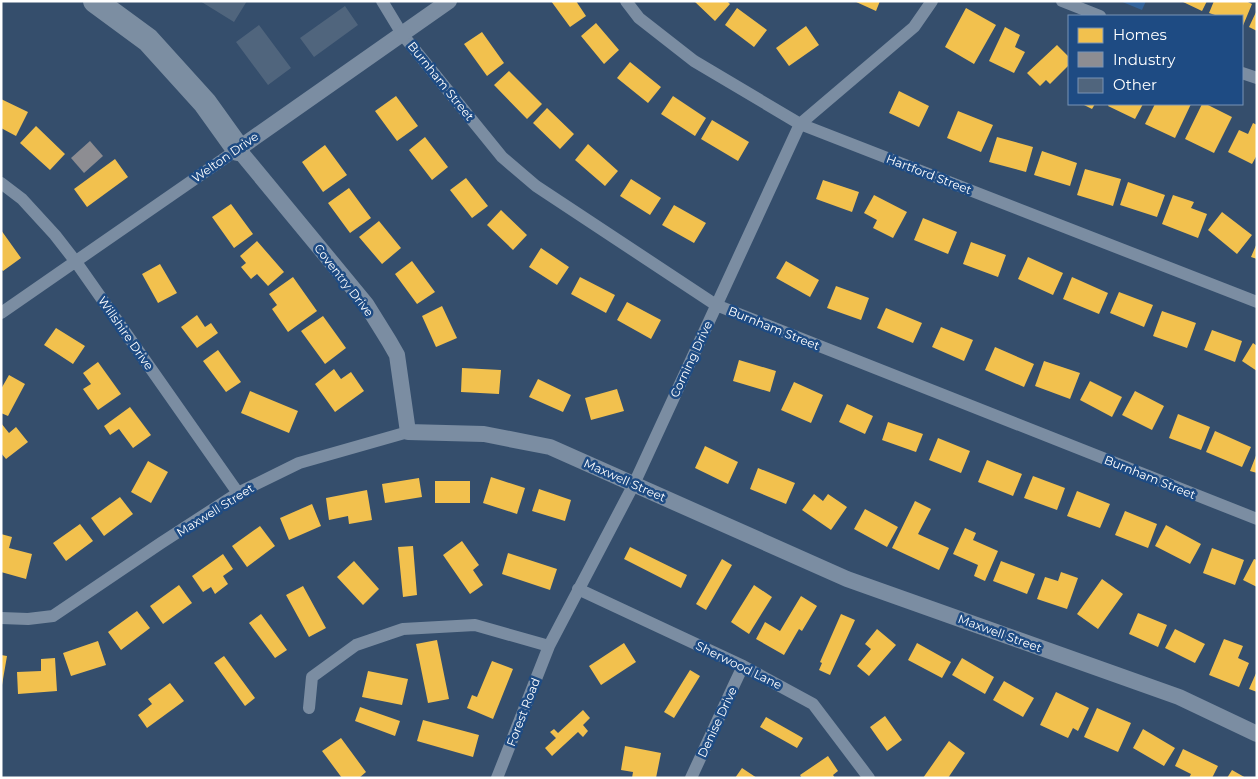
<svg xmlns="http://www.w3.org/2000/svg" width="1258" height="779" font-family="Montserrat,sans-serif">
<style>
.green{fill:#32629a}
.homes{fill:#f2c14e}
.industry{fill:#8d8d92}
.building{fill:#50657d}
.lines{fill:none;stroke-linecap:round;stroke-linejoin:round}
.minor{stroke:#7b8da2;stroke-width:12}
.tertiary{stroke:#7b8da2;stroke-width:16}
.motorway{stroke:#7c8ea2;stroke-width:24}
.labels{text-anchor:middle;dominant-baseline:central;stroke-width:5;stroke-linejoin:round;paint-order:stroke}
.street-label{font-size:12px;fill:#fff;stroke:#1e4b83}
</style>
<rect width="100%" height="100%" fill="#354e6c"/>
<path class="green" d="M 1120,1 L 1146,1 L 1142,10 Z"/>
<path class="homes" d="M 551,1 L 576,1 L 586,16 L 570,27 Z
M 694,1 L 727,1 L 730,4 L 715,21 Z
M 854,1 L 880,1 L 876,11 Z
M 1181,1 L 1207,1 L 1202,11 Z
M 1214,1 L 1246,1 L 1252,4 L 1242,28 L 1242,16 L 1218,16 L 1209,13 Z
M 737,8 L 767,30 L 754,47 L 725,25 Z
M 966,8 L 996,25 L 974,64 L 945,47 Z
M 1257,10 L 1257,31 L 1249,27 Z
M 596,23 L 619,50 L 604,64 L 581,36 Z
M 806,26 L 819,45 L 789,66 L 776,48 Z
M 1005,27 L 1020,35 L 1015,47 L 1025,52 L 1014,73 L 989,61 Z
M 482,32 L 504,63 L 487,76 L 464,44 Z
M 1057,45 L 1069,57 L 1069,65 L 1050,84 L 1046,80 L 1040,86 L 1027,73 Z
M 630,62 L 661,87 L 648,103 L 617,78 Z
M 509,71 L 542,104 L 527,119 L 494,85 Z
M 899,91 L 929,106 L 919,127 L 889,113 Z
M 396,96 L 418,126 L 397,141 L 375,111 Z
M 673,96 L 706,118 L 695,136 L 661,114 Z
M 1,99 L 28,112 L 16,136 L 1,128 Z
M 1082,104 L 1095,104 L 1092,109 Z
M 1109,104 L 1143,104 L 1135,119 L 1108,106 Z
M 1155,104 L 1191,104 L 1175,138 L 1145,124 Z
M 1202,104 L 1206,104 L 1232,117 L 1214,153 L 1185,139 Z
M 547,108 L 574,134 L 560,149 L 533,123 Z
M 958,111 L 993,125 L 981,152 L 947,138 Z
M 712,120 L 749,142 L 738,161 L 701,139 Z
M 1253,123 L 1257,125 L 1257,155 L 1252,164 L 1228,152 L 1239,130 L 1248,134 Z
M 36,126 L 65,154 L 50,170 L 20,143 Z
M 425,137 L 448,167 L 432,180 L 409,150 Z
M 997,137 L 1033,147 L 1026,172 L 989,162 Z
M 588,144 L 618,171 L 605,186 L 575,160 Z
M 325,145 L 347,175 L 323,192 L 302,162 Z
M 1042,151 L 1077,163 L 1070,186 L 1034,175 Z
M 115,159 L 128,177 L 87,207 L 74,189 Z
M 1085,169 L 1121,179 L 1113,206 L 1077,195 Z
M 466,178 L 488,206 L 472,218 L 450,190 Z
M 631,179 L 661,198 L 650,215 L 620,196 Z
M 823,180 L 859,192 L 852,212 L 816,199 Z
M 1128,182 L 1165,195 L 1157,217 L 1120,205 Z
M 349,188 L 371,218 L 350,233 L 328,203 Z
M 874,195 L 907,212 L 893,238 L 873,228 L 877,220 L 864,213 Z
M 1173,195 L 1194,202 L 1191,208 L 1207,214 L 1198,238 L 1162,224 Z
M 231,204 L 253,234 L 234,248 L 212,217 Z
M 674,205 L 706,223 L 694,243 L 662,225 Z
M 501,210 L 527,235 L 513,250 L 487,225 Z
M 1222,212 L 1252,235 L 1237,254 L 1208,230 Z
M 923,218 L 957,232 L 948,254 L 914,240 Z
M 379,221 L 401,248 L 382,264 L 359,237 Z
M 1,230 L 21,258 L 3,271 L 1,269 Z
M 257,241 L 284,272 L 268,286 L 257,274 L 251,279 L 241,267 L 246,263 L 240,256 Z
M 971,242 L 1006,255 L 998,277 L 963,264 Z
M 1257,243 L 1257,259 L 1251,257 Z
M 541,248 L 569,267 L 557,285 L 529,267 Z
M 1028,257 L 1063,273 L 1053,295 L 1018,279 Z
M 412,261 L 435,292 L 417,304 L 395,274 Z
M 786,261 L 819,280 L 810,297 L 776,278 Z
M 160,264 L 177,293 L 158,303 L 142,274 Z
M 293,277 L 317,311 L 288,332 L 272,309 L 277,305 L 269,294 Z
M 580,277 L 615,295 L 606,313 L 571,294 Z
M 1072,277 L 1108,293 L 1099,314 L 1063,299 Z
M 836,286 L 869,298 L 861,320 L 827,308 Z
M 1119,292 L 1153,305 L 1144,327 L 1110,313 Z
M 627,302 L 661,320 L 651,339 L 617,320 Z
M 442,306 L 457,338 L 436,347 L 422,316 Z
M 886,308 L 922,323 L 913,343 L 877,328 Z
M 1162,311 L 1196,323 L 1187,348 L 1153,336 Z
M 197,315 L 205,327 L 211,323 L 218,333 L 197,348 L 181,327 Z
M 323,316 L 346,348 L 325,364 L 301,331 Z
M 941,327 L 973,340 L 964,361 L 932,347 Z
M 56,328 L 85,346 L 73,364 L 44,345 Z
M 1212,330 L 1242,341 L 1235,362 L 1204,350 Z
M 1253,343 L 1257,346 L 1257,371 L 1242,361 Z
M 995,347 L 1034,364 L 1024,387 L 985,370 Z
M 218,350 L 241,382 L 226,392 L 203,361 Z
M 739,360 L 776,371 L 770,392 L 733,381 Z
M 1044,361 L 1080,373 L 1070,399 L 1035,386 Z
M 98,362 L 121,394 L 98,410 L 83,389 L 91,384 L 83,373 Z
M 462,368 L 501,370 L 499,394 L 461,392 Z
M 334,369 L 341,379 L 351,372 L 364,391 L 335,412 L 315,384 Z
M 9,375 L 25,384 L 8,416 L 1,413 L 1,389 Z
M 538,379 L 571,395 L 563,412 L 529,397 Z
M 1090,381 L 1122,397 L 1112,417 L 1080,400 Z
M 794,382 L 823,395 L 811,423 L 781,410 Z
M 617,389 L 624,411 L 591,420 L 585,398 Z
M 250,391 L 298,411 L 289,433 L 241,413 Z
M 1135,391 L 1164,406 L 1152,430 L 1122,415 Z
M 847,404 L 873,416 L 865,434 L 839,422 Z
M 130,407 L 151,435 L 133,448 L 119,429 L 110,435 L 104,426 Z
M 1178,414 L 1210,427 L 1201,450 L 1169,438 Z
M 888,422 L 923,434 L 916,452 L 882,440 Z
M 1,423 L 9,433 L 16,427 L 28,442 L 6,459 L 1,453 Z
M 1215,431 L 1251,447 L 1242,467 L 1206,452 Z
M 938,438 L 970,451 L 961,473 L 929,460 Z
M 705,446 L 738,462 L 728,484 L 695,468 Z
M 1257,453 L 1257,473 L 1250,471 Z
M 987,460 L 1022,474 L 1013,496 L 978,482 Z
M 148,461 L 168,472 L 151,503 L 131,492 Z
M 758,468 L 795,483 L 786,504 L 750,489 Z
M 1033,476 L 1065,488 L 1057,510 L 1024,498 Z
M 491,477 L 525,488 L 517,514 L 483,503 Z
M 419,478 L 422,497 L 385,503 L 382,484 Z
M 435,481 L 470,481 L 470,503 L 435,503 Z
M 539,489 L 571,500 L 565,521 L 532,511 Z
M 367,490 L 372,520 L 349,524 L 348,516 L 329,520 L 326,498 Z
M 1077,491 L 1110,504 L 1100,528 L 1067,516 Z
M 814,494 L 823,501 L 828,494 L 847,507 L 831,530 L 802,510 Z
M 120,497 L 133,514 L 104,536 L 91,518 Z
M 915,501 L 931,509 L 918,534 L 949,548 L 939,570 L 892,548 Z
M 312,504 L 321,526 L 289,540 L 280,518 Z
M 865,509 L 898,527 L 887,547 L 854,529 Z
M 1125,511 L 1157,524 L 1148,548 L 1115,535 Z
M 80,524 L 93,541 L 66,561 L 53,543 Z
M 1166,525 L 1201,544 L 1190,564 L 1155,546 Z
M 260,526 L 275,546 L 247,567 L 232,546 Z
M 965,528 L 976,533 L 973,540 L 998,551 L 985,581 L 974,576 L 978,565 L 953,554 Z
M 1,534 L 12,537 L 9,548 L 32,554 L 26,579 L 1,572 Z
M 462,541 L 479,565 L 473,570 L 483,585 L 470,594 L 443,555 Z
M 413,546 L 417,595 L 403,597 L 398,547 Z
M 630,547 L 687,575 L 681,588 L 624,559 Z
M 1212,548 L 1244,560 L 1235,585 L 1203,573 Z
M 508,553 L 557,569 L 550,590 L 502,574 Z
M 223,554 L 233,569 L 223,576 L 228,584 L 215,594 L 211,587 L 203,592 L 192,576 Z
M 722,559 L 732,565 L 706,610 L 696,604 Z
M 1254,559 L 1257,560 L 1257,587 L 1243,580 Z
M 354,561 L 379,589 L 363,605 L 337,577 Z
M 1001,561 L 1035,574 L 1027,594 L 993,581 Z
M 1061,572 L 1078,578 L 1067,609 L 1037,599 L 1045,577 L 1058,581 Z
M 1102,579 L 1123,594 L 1098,629 L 1077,614 Z
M 179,585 L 192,603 L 163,624 L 150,606 Z
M 754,585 L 772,597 L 749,634 L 731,622 Z
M 303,586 L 326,628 L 309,637 L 286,595 Z
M 801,596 L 817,606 L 802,631 L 799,629 L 784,655 L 756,639 L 765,622 L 780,631 Z
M 137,611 L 150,628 L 121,650 L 108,632 Z
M 1138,613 L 1167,625 L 1158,647 L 1129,634 Z
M 261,614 L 287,650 L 275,658 L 249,623 Z
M 841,614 L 855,620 L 830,675 L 819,670 L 822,663 L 820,662 Z
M 877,629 L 896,645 L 869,676 L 857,666 L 871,649 L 865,644 Z
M 1175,629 L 1205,644 L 1195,663 L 1165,648 Z
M 1224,639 L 1243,646 L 1238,658 L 1249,663 L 1239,687 L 1209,675 Z
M 437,640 L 449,699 L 428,703 L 416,644 Z
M 98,641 L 106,665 L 71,676 L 63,653 Z
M 624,643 L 636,662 L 601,685 L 589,666 Z
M 917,643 L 951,662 L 942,678 L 908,660 Z
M 1,655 L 7,656 L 2,685 L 1,685 Z
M 224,656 L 255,698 L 245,706 L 214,663 Z
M 55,658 L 57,691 L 18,694 L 17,672 L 41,671 L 41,659 Z
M 962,658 L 994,677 L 985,694 L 952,675 Z
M 492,661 L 513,669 L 493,719 L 467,708 L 472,695 L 477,697 Z
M 690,670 L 700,676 L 674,718 L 664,712 Z
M 368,671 L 408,679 L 402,705 L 362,697 Z
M 1257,671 L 1257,692 L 1249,689 Z
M 1004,681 L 1034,698 L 1023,717 L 993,700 Z
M 170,683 L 184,701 L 147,728 L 138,715 L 152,704 L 148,699 Z
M 1056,692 L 1089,708 L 1078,731 L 1073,728 L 1068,738 L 1040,725 Z
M 360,707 L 400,721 L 395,736 L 355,721 Z
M 1097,708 L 1131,723 L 1118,752 L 1084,737 Z
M 583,710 L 590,718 L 583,725 L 588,731 L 583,737 L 578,732 L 552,756 L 545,748 L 556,738 L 550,732 L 554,729 L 558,733 Z
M 885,716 L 902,740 L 887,751 L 870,727 Z
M 766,717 L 803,738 L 797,748 L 760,727 Z
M 423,720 L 479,735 L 473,757 L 417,741 Z
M 1143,729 L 1175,748 L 1164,766 L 1133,748 Z
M 341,738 L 366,772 L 359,778 L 342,778 L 322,751 Z
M 949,741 L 965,753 L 948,778 L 923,778 Z
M 625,746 L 661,753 L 656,778 L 632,778 L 633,772 L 621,770 Z
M 1183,749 L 1218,766 L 1212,778 L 1189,778 L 1191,774 L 1175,766 Z
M 828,756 L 838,771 L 833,775 L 835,778 L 802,778 L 800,775 Z
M 742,768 L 757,778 L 735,778 Z
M 1232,770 L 1246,778 L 1227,778 Z"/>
<path class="industry" d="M 90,141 L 103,156 L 84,173 L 71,158 Z"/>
<path class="building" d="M 200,1 L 247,1 L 234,22 Z
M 345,6 L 358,25 L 314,57 L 300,38 Z
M 259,25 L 291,68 L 268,85 L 236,42 Z"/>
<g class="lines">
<path class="minor" d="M 382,1 L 402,34 L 502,157 L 536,186 L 716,305 L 1257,519
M 626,1 L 639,18 L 694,61 L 800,124 L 1257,302
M 1062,1 L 1100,16
M 1242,73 L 1257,78
M 1,183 L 22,199 L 55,235 L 76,262 L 238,493
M 1,313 L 238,149
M 578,589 L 743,666 L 813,704 L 869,778
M 1,618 L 28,619 L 53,616 L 161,543 L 238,493 L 299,463 L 408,432
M 309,708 L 312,677 L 356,645 L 403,629 L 475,625 L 549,646
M 497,778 L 549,646 L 634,484 L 800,124 L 914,27 L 932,1
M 691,778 L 734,685 L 743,666"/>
<path class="tertiary" d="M 449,1 L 238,149 L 366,304 L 389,341 L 397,355 L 408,432 L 484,434 L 550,447 L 847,579 L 1179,697 L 1257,734"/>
<path class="motorway" d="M 95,1 L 148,40 L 205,103 L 238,149"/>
</g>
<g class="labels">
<g class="street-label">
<text transform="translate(441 81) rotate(51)">Burnham Street</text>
<text transform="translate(225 157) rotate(-35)">Welton Drive</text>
<text transform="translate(929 174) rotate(21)">Hartford Street</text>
<text transform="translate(344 280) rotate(52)">Coventry Drive</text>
<text transform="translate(774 328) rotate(22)">Burnham Street</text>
<text transform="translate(126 333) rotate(55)">Willshire Drive</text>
<text transform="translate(691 359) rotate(-65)">Corning Drive</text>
<text transform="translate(1150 477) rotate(22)">Burnham Street</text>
<text transform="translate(625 480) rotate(24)">Maxwell Street</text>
<text transform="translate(215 510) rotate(-32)">Maxwell Street</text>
<text transform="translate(1000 633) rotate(20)">Maxwell Street</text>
<text transform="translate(739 665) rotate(26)">Sherwood Lane</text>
<text transform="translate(523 712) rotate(-69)">Forest Road</text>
<text transform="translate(717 722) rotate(-65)">Denise Drive</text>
</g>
</g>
<rect width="1258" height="779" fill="none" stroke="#ffffff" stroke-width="5"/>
<rect x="1068" y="15" width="175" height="90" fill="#1e4b83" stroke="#7893b5"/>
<rect x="1078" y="28" width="25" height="15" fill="#f2c14e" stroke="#7893b5"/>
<text x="1113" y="40" font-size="15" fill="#ffffff">Homes</text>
<rect x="1078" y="52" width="25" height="15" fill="#8d8d92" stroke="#7893b5"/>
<text x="1113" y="65" font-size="15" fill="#ffffff">Industry</text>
<rect x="1078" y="78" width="25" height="15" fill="#50657d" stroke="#7893b5"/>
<text x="1113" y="90" font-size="15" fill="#ffffff">Other</text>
</svg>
